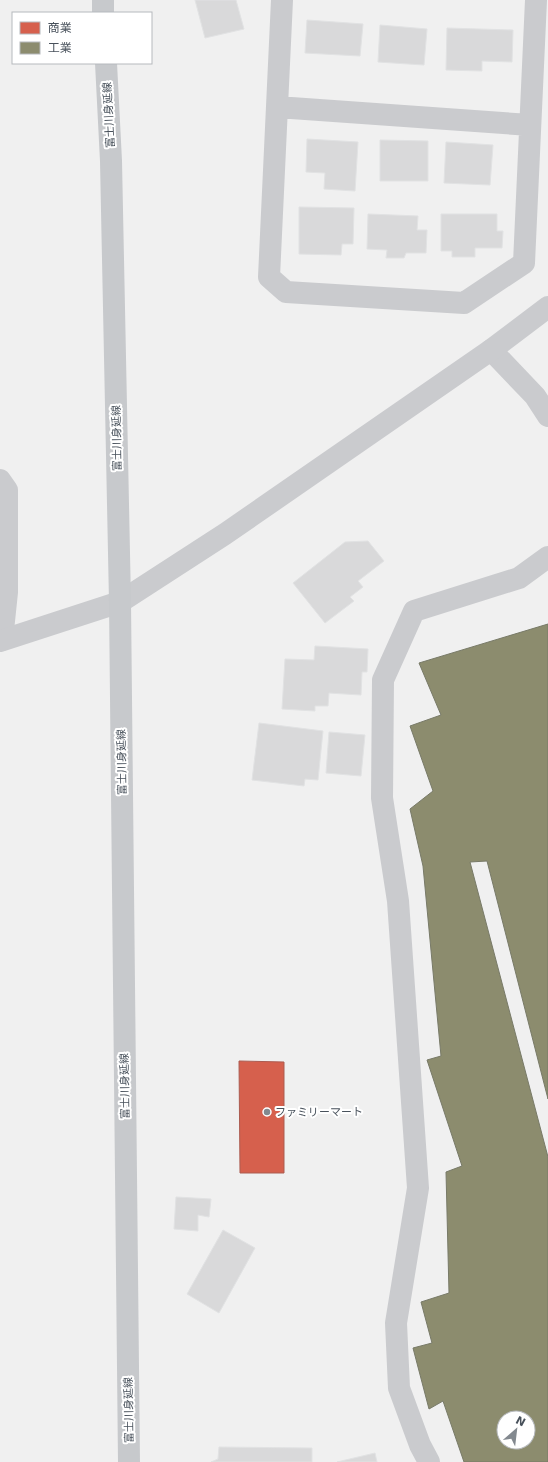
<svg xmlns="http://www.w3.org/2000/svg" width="548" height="1462" font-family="'DejaVu Sans','Noto Sans JP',sans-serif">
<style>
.shops{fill:#d6604d;stroke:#ab5c51}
.industry{fill:#8c8c6e;stroke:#787a68;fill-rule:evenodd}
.building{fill:#d9d9da;stroke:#e1e2e3}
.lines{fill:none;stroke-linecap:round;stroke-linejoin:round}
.minor{stroke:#cacbce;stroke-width:22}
.tertiary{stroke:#cacbce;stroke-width:22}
.primary{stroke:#c7c9cc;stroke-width:22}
.poi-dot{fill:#83898f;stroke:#fff;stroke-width:1.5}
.labels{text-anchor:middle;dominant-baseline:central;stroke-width:4;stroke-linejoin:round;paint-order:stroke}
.street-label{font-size:11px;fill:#48515b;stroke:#fff}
.poi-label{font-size:11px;fill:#48515b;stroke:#fff;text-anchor:start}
</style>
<rect width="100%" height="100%" fill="#f0f0f0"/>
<path class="shops" d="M 239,1061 L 284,1062 L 284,1173 L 240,1173 Z"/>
<path class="industry" d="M 548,624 L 548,1099 L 487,861 L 470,862 L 548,1157 L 548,1462 L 464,1462 L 443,1401 L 429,1409 L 413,1348 L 432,1343 L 421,1302 L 449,1293 L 446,1172 L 462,1166 L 427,1060 L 441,1056 L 423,866 L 410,809 L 433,791 L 410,726 L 441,715 L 419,663 ZM 504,1418 L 528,1418 L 528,1442 L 504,1442 Z"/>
<path class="building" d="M 195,0 L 236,0 L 244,29 L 205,38 Z
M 307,20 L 363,24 L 360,56 L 305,53 Z
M 380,25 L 427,29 L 424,65 L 378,62 Z
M 447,28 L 513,30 L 512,62 L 482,61 L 482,71 L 446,70 Z
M 307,139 L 358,142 L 355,191 L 324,189 L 325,173 L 306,172 Z
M 380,140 L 428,141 L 428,181 L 380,181 Z
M 446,142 L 493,145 L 490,185 L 444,183 Z
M 299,207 L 354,208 L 353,244 L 342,244 L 341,255 L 299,254 Z
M 368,214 L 418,216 L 417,230 L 427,230 L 426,253 L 406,253 L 404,258 L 386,258 L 387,250 L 367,249 Z
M 441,214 L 497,214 L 497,231 L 503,231 L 502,248 L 475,248 L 475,257 L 452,257 L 452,251 L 441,251 Z
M 368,541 L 384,561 L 358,581 L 363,587 L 350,597 L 354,601 L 325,623 L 293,583 L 345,542 Z
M 315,646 L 368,649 L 367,672 L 362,672 L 361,695 L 329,693 L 328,706 L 315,706 L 315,711 L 282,709 L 285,659 L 314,660 Z
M 259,723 L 323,731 L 318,780 L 305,779 L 304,786 L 252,780 Z
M 329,732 L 365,735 L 361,776 L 326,773 Z
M 176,1197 L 211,1199 L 209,1217 L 198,1215 L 198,1231 L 174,1229 Z
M 223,1230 L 255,1248 L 219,1313 L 187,1294 Z
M 219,1447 L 312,1448 L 312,1462 L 211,1462 L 218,1459 Z
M 375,1453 L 377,1462 L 337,1462 Z"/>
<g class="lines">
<path class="minor" d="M 282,0 L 269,277 L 286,292 L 464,303 L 524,263 L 536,0
M 277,107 L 530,125
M 491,350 L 535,396 L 548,416
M 0,480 L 7,490 L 7,592 L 2,640
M 429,1462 L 420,1445 L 399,1388 L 396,1323 L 418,1188 L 398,901 L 382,798 L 383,680 L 414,611 L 519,578 L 548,557"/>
<path class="tertiary" d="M 0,641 L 120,602 L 225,534 L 491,350 L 548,307"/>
<path class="primary" d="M 103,0 L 103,13
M 106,63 L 111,161 L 120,602 L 129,1462"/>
</g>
<circle class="poi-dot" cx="267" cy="1112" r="4"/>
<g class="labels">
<g class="street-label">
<text transform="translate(109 115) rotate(-93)">富士川身延線</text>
<text transform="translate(117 438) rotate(-91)">富士川身延線</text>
<text transform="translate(122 762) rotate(-91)">富士川身延線</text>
<text transform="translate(125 1086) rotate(-91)">富士川身延線</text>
<text transform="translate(129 1410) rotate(-91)">富士川身延線</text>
</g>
<g class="poi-label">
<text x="275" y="1112">ファミリーマート</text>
</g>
</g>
<rect x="12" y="12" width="140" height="52" fill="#ffffff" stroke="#b6b9bd"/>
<rect x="20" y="22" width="20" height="12" fill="#d6604d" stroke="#b6b9bd"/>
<text x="48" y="32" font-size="12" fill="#48515b">商業</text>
<rect x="20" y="42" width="20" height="12" fill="#8c8c6e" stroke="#b6b9bd"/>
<text x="48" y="52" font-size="12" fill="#48515b">工業</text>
<g transform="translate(516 1430) rotate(28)"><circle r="19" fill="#ffffff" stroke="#b6b9bd"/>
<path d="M0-3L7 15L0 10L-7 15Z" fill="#83898f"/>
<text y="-6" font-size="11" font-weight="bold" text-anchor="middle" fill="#48515b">N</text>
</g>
</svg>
